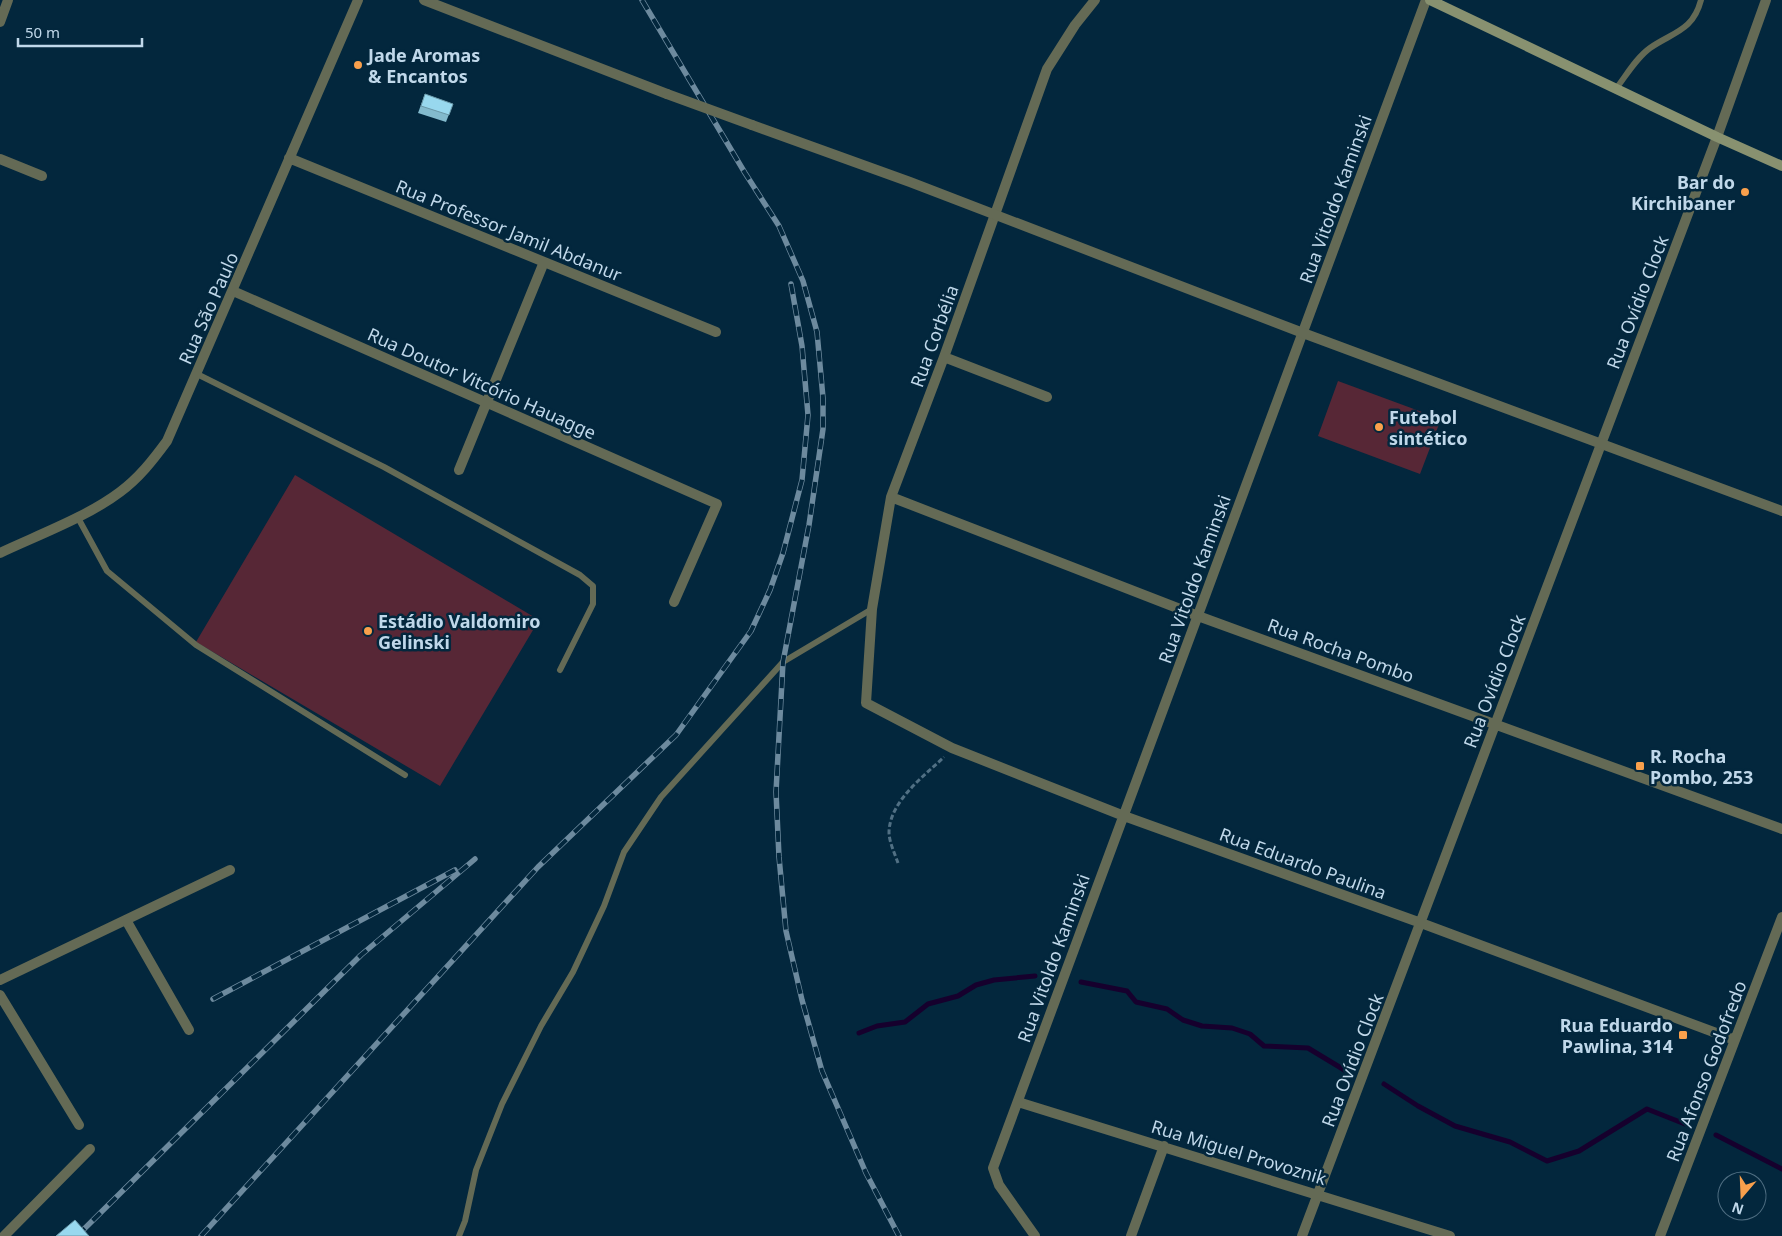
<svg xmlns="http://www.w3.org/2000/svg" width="1782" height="1236" font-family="'Noto Sans',sans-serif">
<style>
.grass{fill:#572736}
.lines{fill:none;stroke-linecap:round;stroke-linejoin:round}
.stream{stroke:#16002d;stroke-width:5}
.path{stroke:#517084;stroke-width:3;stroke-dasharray:5 2.5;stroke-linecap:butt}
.service{stroke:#646a55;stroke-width:6}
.minor{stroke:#646a55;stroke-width:10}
.tertiary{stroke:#646a55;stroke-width:10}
.secondary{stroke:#889170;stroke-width:10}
.rail-casing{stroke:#6d8a9e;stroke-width:5.5}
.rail{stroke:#03273d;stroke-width:4;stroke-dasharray:11;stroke-linecap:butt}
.tertiary-bridge{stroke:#646a55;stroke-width:10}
.wall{fill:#83bacd}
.building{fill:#98d8ee;stroke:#6a97a7}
.poi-dot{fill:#f9a04c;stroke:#03273d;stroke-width:2}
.labels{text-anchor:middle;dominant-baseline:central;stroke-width:5;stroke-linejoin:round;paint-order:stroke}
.poi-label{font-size:18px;font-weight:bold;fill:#c0d8ea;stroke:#03273d;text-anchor:start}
.street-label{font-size:18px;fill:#c0d8ea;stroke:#03273d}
</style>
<rect width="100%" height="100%" fill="#03273d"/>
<path class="grass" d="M 1338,381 L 1441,419 L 1420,474 L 1318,436 Z
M 295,475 L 539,620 L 440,786 L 196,642 Z"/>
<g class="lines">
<path class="stream" d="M 1081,982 L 1127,991 L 1136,1002 L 1167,1009 L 1183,1020 L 1202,1026 L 1232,1028 L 1250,1034 L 1264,1046 L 1308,1048 L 1346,1071
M 859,1033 L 877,1026 L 905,1022 L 928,1004 L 958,996 L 976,985 L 994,980 L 1035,976
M 1384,1084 L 1418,1106 L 1455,1126 L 1510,1142 L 1547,1161 L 1579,1151 L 1647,1109 L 1685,1124
M 1716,1135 L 1782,1169"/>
<path class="path" d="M 898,863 C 895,854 889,842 889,832 C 890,801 923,777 944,757"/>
<path class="service" d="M 1615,90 C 1626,76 1636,58 1650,48 C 1673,32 1693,31 1701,0
M 197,374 L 384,467 L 580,575 L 593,586 L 593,604 L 560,670
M 77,516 L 107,571 L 196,645 L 405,775
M 459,1236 L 465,1221 L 476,1170 L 502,1104 L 541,1026 L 573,972 L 604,906 L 624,852 L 661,797 L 783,662 L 872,609"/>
<path class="minor" d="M 1095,0 L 1075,25 L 1047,69 L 944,357 L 891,497 L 872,609 L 866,703 L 952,748 L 1124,816 L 1421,923 L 1735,1040
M 0,22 L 8,0
M 289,158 L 716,332
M 0,159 L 42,176
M 233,291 L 717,504 L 674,602
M 944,357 L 1047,397
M 459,470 L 544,262
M 891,497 L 1198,616 L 1782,829
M 0,553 C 38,535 87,517 120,492 C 139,478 153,460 167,441 L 358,0
M 126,920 L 189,1030
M 0,980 L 230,870
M 0,995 L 79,1125
M 1018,1102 L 1450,1236
M 4,1236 L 90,1149
M 1035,1236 L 999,1185 L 993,1168 L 1426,0
M 1131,1236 L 1164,1146
M 1302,1236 L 1717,137 L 1766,0
M 1660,1236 L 1782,917"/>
<path class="tertiary" d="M 424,0 L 667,94
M 752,125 L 910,182 L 1303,333 L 1782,511"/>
<path class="secondary" d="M 1430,0 L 1717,137 L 1782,166"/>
<g class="rail-casing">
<path id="rail" d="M 642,0 L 745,173 L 779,226 L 803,281 L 817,332 L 823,398 L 823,429 L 809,525 L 783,662 L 776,792 L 779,857 L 786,931 L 802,1000 L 822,1071 L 866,1173 L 899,1236
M 213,999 L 455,870
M 77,1236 L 361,955 L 475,859
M 201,1236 L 538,867 L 676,735 L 751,631 L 770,590 L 783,553 L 802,480 L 808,415 L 802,346 L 791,284"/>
</g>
<use href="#rail" class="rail"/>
<path class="tertiary-bridge" d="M 667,94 L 752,125"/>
</g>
<path class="wall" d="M 425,94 L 453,104 L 446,122 L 418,113 Z"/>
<path class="building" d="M 425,94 L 453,104 L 449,115 L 421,106 Z
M 75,1220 L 89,1236 L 56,1236 Z"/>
<g class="poi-dot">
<circle cx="358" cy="65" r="5"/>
<circle cx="1745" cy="192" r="5"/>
<circle cx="1379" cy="427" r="5"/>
<circle cx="368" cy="631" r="5"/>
<rect x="1635" y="761" width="10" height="10" rx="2.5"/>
<rect x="1678" y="1030" width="10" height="10" rx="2.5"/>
</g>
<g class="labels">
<g class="poi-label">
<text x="368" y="55">Jade Aromas<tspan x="368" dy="21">&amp; Encantos</tspan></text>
<text x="1735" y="182" text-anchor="end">Bar do<tspan x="1735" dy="21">Kirchibaner</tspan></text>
<text x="1389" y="417">Futebol<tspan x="1389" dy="21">sintético</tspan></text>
<text x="378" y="621">Estádio Valdomiro<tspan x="378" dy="21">Gelinski</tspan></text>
<text x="1650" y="756">R. Rocha<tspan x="1650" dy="21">Pombo, 253</tspan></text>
<text x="1673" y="1025" text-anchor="end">Rua Eduardo<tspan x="1673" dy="21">Pawlina, 314</tspan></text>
</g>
<g class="street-label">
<text transform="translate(1335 199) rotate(-70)">Rua Vitoldo Kaminski</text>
<text transform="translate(509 230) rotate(22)">Rua Professor Jamil Abdanur</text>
<text transform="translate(1637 302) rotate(-69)">Rua Ovídio Clock</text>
<text transform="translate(208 308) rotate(-66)">Rua São Paulo</text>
<text transform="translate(934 336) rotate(-70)">Rua Corbélia</text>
<text transform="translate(482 383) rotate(24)">Rua Doutor Vitcório Hauagge</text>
<text transform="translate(1194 579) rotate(-70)">Rua Vitoldo Kaminski</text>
<text transform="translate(1341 650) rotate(20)">Rua Rocha Pombo</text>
<text transform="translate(1494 681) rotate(-69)">Rua Ovídio Clock</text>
<text transform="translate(1303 863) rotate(20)">Rua Eduardo Paulina</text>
<text transform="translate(1053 958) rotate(-70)">Rua Vitoldo Kaminski</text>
<text transform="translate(1352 1060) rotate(-69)">Rua Ovídio Clock</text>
<text transform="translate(1706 1071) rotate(-69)">Rua Afonso Godofredo</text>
<text transform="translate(1239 1152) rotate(17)">Rua Miguel Provoznik</text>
</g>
</g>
<g transform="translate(1742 1196) rotate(199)"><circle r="24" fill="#03273d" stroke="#4f6e82"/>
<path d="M0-4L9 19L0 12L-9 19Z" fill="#f9a04c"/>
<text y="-8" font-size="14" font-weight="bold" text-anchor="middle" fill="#c0d8ea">N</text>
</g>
<path d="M18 38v8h124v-8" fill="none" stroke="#c0d8ea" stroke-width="2.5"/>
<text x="25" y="38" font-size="15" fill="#c0d8ea" stroke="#03273d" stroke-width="4" paint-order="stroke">50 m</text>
</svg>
